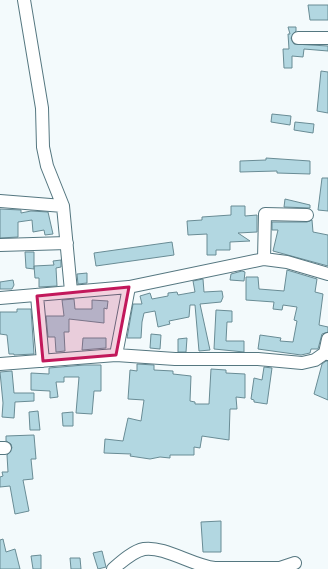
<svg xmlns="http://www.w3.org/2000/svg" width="328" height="569" font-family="'DM Sans',sans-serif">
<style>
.building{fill:#b2d7e1;stroke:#698c95}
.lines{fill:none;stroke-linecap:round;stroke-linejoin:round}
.minor-casing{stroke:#557780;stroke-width:14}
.minor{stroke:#fff;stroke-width:12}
.marked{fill:#c2185b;fill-opacity:0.2;stroke:#c2185b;stroke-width:3;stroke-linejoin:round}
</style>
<rect width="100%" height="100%" fill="#f3fafc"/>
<path class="building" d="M 308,5 L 328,5 L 328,20 L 310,20 Z
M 288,27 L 296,27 L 296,31 L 291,38 L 294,44 L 328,46 L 328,51 L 304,49 L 303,57 L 292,56 L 292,68 L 284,68 L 283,49 L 289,49 L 288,34 L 290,34 Z
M 321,71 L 328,72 L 328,113 L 317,111 Z
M 272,114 L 291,116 L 290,125 L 271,122 Z
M 295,122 L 314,124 L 313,133 L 294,130 Z
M 266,158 L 310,161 L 310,174 L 277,173 L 277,171 L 240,172 L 240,161 L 266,160 Z
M 322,178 L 328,178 L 328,211 L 318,210 Z
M 285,199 L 310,205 L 310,208 L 284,207 Z
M 231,206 L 245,206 L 245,216 L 257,215 L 257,232 L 238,233 L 250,241 L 230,242 L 230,250 L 216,250 L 216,255 L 207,255 L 207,234 L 188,235 L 187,221 L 202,220 L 202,217 L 231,215 Z
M 0,209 L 21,210 L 21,213 L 31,211 L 48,212 L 53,234 L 45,235 L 44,230 L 33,232 L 32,220 L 18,222 L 18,237 L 0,238 Z
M 312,220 L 313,232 L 328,235 L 328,266 L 273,251 L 278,230 L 272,230 L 272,222 L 307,222 Z
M 172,242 L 174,255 L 96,266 L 94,253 Z
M 25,252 L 34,252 L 34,269 L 26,268 Z
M 61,260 L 61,267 L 56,268 L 57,286 L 39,287 L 39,278 L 35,278 L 34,266 L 54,265 L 53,261 Z
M 287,270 L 317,279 L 315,292 L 323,294 L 319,325 L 328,327 L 328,332 L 322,334 L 318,349 L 311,349 L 310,353 L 301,355 L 258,349 L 260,335 L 281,338 L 280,341 L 293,342 L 297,321 L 294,320 L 297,307 L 283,305 L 282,310 L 273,309 L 274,302 L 246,300 L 246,277 L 258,277 L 259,289 L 284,291 Z
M 242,271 L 245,272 L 244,281 L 230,280 L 231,274 Z
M 87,273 L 87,283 L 78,284 L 77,274 Z
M 203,279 L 204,292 L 222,291 L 223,297 L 221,302 L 200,304 L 210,350 L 199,351 L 195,305 L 190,305 L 189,317 L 169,321 L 170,324 L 158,327 L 155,311 L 144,313 L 142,322 L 141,338 L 127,338 L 133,304 L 142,304 L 140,296 L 150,293 L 152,299 L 168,296 L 168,293 L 177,292 L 178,295 L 195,292 L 193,281 Z
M 13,280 L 14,285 L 12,289 L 0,289 L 0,282 Z
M 74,299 L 75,309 L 92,309 L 92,300 L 108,301 L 107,309 L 104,308 L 104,323 L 69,319 L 69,332 L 64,332 L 65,351 L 56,352 L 55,337 L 48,337 L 46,316 L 64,316 L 62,300 Z
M 17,309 L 31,309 L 34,354 L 14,355 L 14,354 L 9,354 L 7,335 L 0,334 L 0,312 L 17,312 Z
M 216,310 L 232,311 L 232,322 L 227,322 L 226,341 L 244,341 L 244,352 L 214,349 Z
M 151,334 L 161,335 L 160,349 L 150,348 Z
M 83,338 L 106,338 L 106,348 L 82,350 Z
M 187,338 L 186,352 L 178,352 L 178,339 Z
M 326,361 L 328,361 L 328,400 L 314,394 L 322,364 Z
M 137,364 L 154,365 L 154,370 L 173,371 L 173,374 L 191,376 L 190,401 L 195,402 L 195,404 L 209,404 L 211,369 L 226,370 L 226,373 L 245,374 L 245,398 L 236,397 L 237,409 L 230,409 L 229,440 L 202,436 L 200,448 L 194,447 L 194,455 L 170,455 L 170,458 L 160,457 L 150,459 L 130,456 L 131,454 L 104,453 L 105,439 L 123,441 L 128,418 L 141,421 L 144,400 L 128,399 L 130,370 L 137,371 Z
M 84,365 L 101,365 L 101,391 L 94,391 L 92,414 L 76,413 L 79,377 L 64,377 L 64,382 L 56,382 L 58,397 L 50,398 L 50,391 L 31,390 L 31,373 L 49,374 L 49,368 Z
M 264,367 L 272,368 L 267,404 L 254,402 L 254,400 L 251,399 L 254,378 L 262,380 Z
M 12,371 L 14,393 L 34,393 L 34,401 L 15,402 L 14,418 L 2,417 L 3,403 L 0,372 Z
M 38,411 L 40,430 L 30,430 L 29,412 Z
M 73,412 L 73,426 L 63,426 L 62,413 Z
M 34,435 L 36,459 L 31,459 L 33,479 L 23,480 L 29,511 L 15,514 L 10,486 L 0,487 L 0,477 L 3,476 L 2,472 L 8,472 L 7,455 L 12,448 L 11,444 L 6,441 L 6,436 Z
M 221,521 L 221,552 L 203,552 L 201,522 Z
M 3,539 L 6,552 L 15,549 L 20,569 L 0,569 L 0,540 Z
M 102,551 L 106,567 L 98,569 L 93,553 Z
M 41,555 L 41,569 L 33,569 L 31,556 Z
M 70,558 L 80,558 L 81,569 L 71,569 Z"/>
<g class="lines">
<g class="minor-casing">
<path id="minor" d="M 24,0 L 42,108 L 43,147 L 47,166 L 63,206 L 71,291
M 298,38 L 328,38
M 0,201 L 63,206
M 0,245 L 67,243
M 264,259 L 265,214 L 307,215
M 37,296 L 43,361
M 0,298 L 129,287 L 264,259 L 287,262 L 328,274
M 325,353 L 328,339
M 116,355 L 129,287
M 0,364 L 116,355 L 175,359 L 258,359 L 302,363 L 315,360 L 325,353 L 328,354
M 0,448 L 5,448
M 113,569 C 121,562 133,551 144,549 C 165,546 193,566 215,568 L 280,568 L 295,563"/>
</g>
<use href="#minor" class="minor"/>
</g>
<path class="marked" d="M 129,287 L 116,355 L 43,361 L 37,296 Z"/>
</svg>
